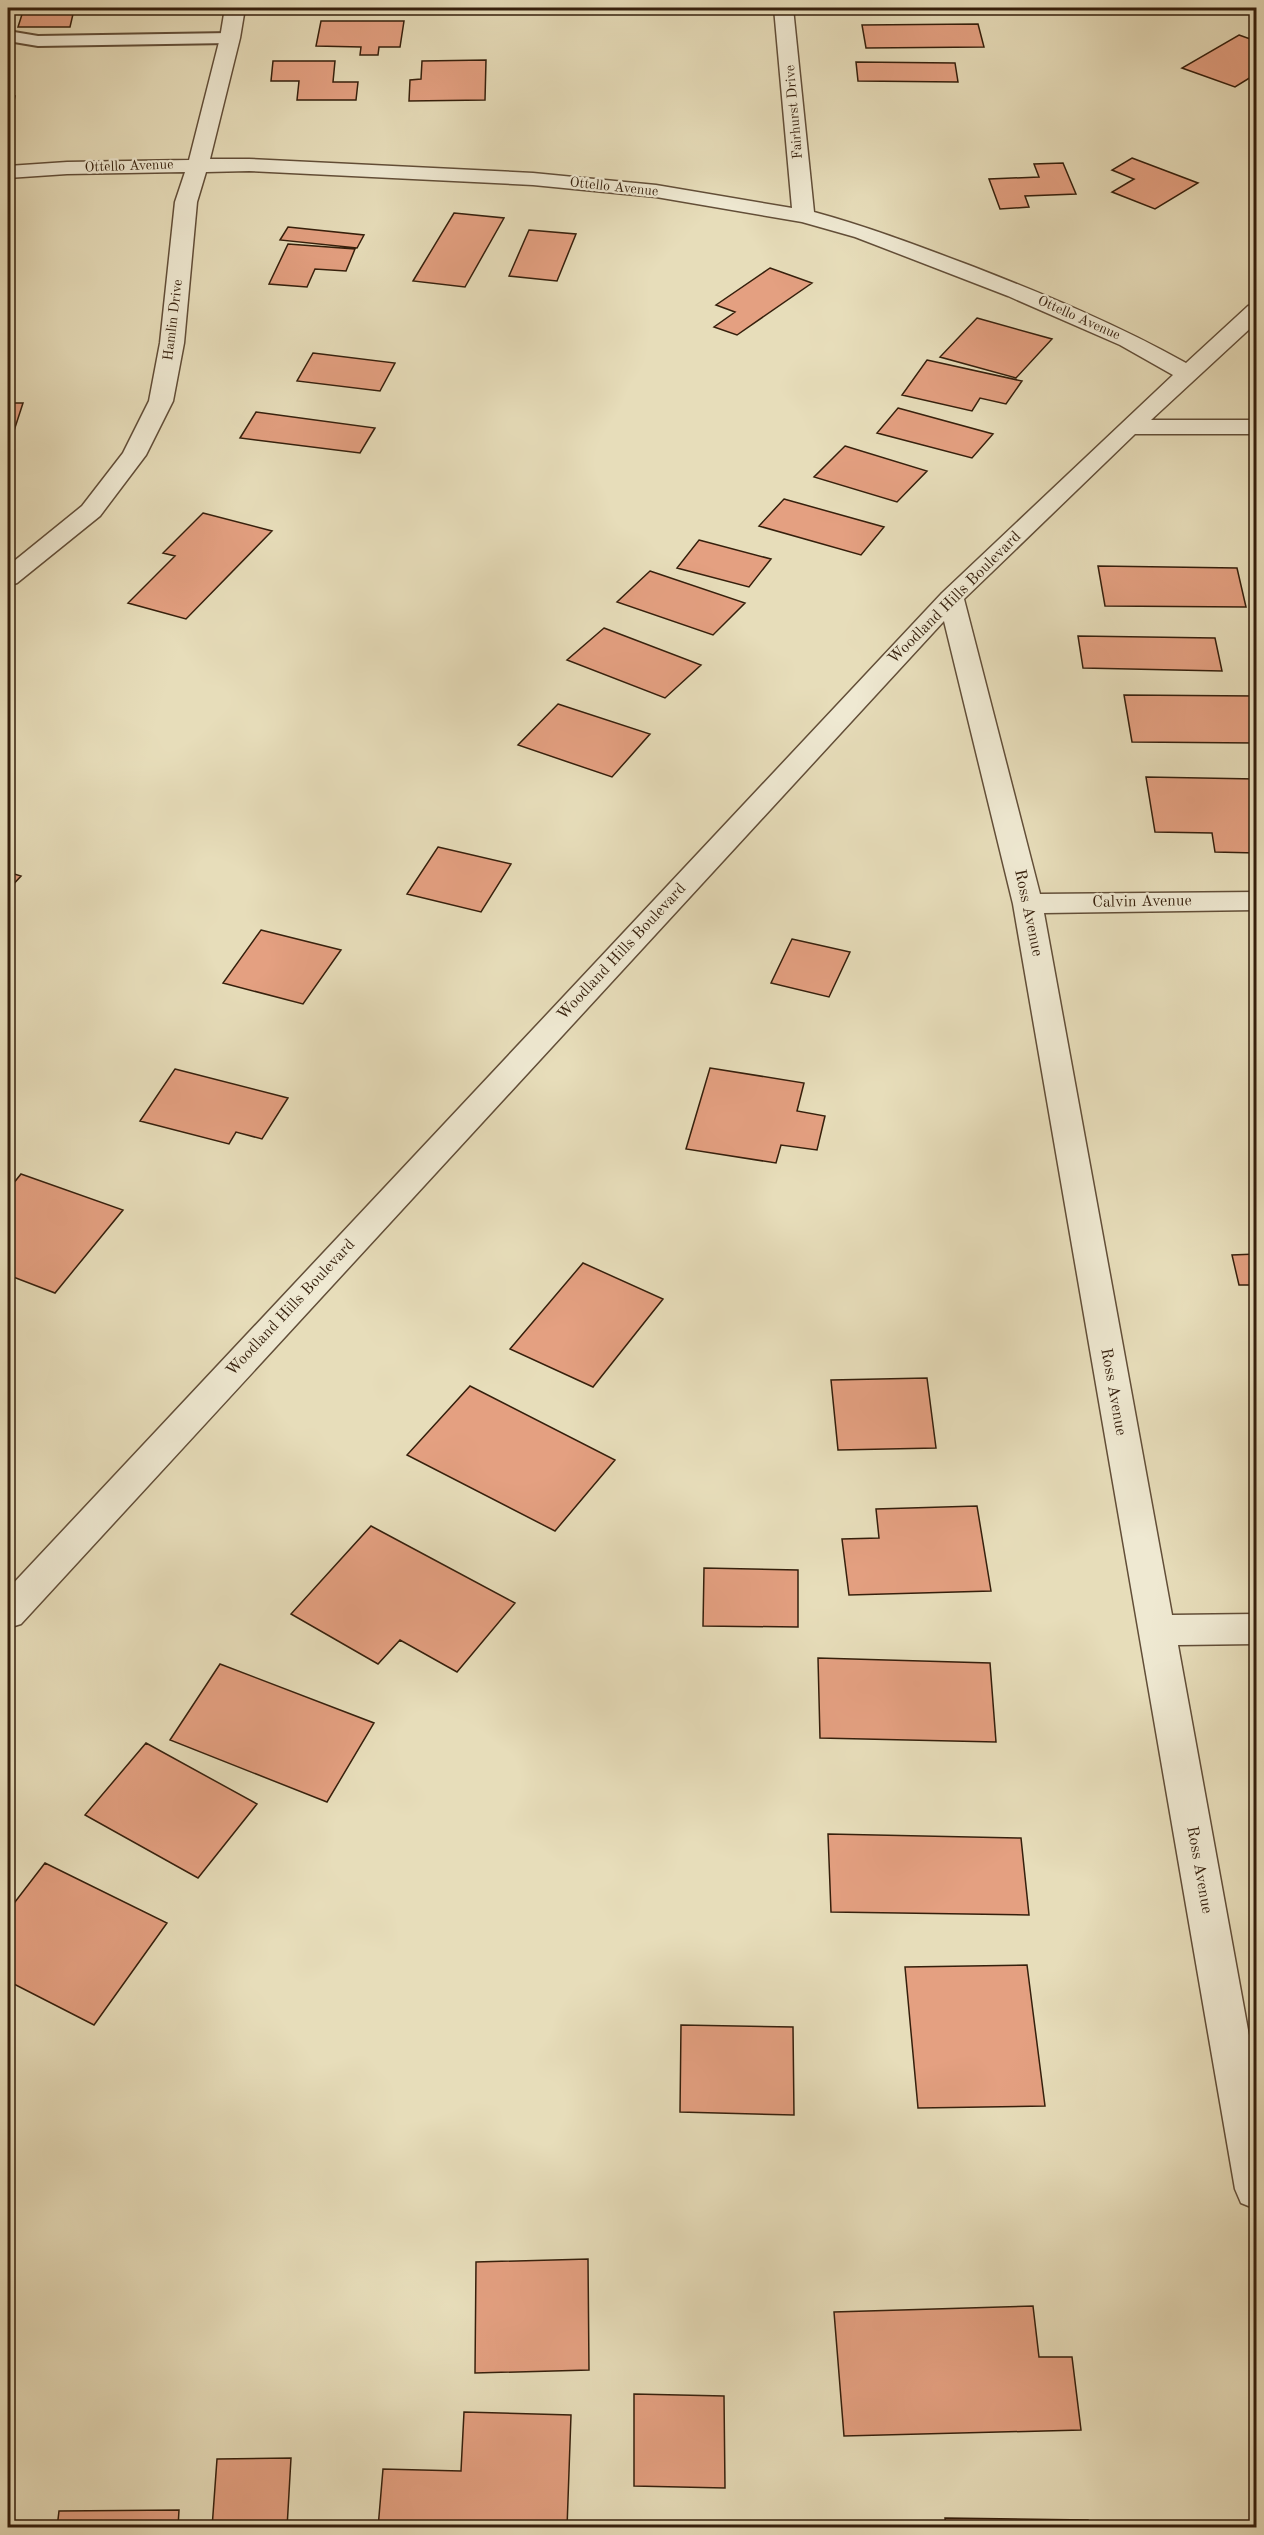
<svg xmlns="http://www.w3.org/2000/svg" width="1264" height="2535" font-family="'Old Standard TT',serif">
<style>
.building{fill:#e4a081;stroke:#351f0c;stroke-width:1.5}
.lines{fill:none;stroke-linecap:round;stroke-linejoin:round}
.service-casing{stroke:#624e38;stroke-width:4}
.minor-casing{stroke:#624e38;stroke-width:3}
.service{fill:#efe9d2;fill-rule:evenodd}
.minor{fill:#efe9d2;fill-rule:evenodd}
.labels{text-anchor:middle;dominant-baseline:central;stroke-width:4.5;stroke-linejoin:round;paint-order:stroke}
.far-street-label{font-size:14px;fill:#351f0c;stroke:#efe9d2}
.street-label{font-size:16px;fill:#351f0c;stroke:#efe9d2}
</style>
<rect width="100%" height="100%" fill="#e7ddba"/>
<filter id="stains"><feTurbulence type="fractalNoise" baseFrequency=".00333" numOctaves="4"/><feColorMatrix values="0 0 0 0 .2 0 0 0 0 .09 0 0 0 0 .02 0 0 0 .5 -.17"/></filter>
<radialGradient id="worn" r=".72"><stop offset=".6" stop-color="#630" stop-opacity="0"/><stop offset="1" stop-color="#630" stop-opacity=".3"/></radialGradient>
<path class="building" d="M 24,8 L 145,8 L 144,14 L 73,14 L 70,27 L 18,27 Z
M 321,21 L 404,21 L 400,47 L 379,47 L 378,55 L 360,55 L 361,47 L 316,46 Z
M 978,24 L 984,47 L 866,48 L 862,25 Z
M 1239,35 L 1256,41 L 1256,74 L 1235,87 L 1182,68 Z
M 486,60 L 485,100 L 409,101 L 410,80 L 421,79 L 422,61 Z
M 273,61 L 335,61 L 333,82 L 358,82 L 356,100 L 297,100 L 299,81 L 271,81 Z
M 856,62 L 955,63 L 958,82 L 858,81 Z
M 8,96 L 15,96 L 9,124 L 8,124 Z
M 1132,158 L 1198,183 L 1155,209 L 1112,192 L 1134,179 L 1112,170 Z
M 1063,163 L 1076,194 L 1025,196 L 1029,207 L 1000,209 L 989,179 L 1039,177 L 1034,164 Z
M 454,213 L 504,218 L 465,287 L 413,281 Z
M 288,227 L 364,235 L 357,248 L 280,240 Z
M 529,230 L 576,234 L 557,281 L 509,276 Z
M 288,244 L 355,249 L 346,271 L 315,269 L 307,287 L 269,284 Z
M 770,268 L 812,283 L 737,335 L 714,327 L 735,312 L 716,305 Z
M 8,270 L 14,270 L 8,298 Z
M 977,318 L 1052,339 L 1016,378 L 940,357 Z
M 313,353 L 395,363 L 380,391 L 297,381 Z
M 927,360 L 1022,381 L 1006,404 L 980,398 L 972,411 L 902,395 Z
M 8,403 L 23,403 L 11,440 L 8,440 Z
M 898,408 L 993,434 L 972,458 L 877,433 Z
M 256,412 L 375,428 L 360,453 L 240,438 Z
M 845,446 L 927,471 L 897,502 L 814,477 Z
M 784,499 L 884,527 L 861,555 L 759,526 Z
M 203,513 L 272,531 L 186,619 L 128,603 L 175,556 L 163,553 Z
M 699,540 L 771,559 L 749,587 L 677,568 Z
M 1098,566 L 1237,568 L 1246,607 L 1105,606 Z
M 650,571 L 745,603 L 713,635 L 617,602 Z
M 604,628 L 701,665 L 665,698 L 567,660 Z
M 1078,636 L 1215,638 L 1222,671 L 1083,668 Z
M 1124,695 L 1256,696 L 1256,743 L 1132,742 Z
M 558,704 L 650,734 L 612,777 L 518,745 Z
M 1146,777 L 1256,779 L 1256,853 L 1215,852 L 1212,833 L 1155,832 Z
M 438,847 L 511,864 L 481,912 L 407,894 Z
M 8,872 L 21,876 L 8,890 Z
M 261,930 L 341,950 L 303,1004 L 223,983 Z
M 792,939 L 850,952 L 829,997 L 771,983 Z
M 710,1068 L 804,1083 L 797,1111 L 825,1116 L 817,1150 L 781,1145 L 776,1163 L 686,1149 Z
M 175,1069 L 288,1098 L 262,1139 L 236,1132 L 229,1144 L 140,1121 Z
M 21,1174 L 123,1210 L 55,1293 L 8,1275 L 8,1190 Z
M 1256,1254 L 1256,1285 L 1239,1285 L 1232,1255 Z
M 583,1263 L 663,1299 L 593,1387 L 510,1349 Z
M 927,1378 L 936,1448 L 838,1450 L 831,1380 Z
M 470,1386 L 615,1460 L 555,1531 L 407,1455 Z
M 977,1506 L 991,1591 L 849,1595 L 842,1539 L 879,1538 L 876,1509 Z
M 371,1526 L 515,1603 L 457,1672 L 400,1640 L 378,1664 L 291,1614 Z
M 704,1568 L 798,1570 L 798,1627 L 703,1626 Z
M 818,1658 L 990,1663 L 996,1742 L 820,1738 Z
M 220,1664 L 374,1723 L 327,1802 L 170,1740 Z
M 146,1743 L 257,1804 L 198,1878 L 85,1815 Z
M 828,1834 L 1021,1838 L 1029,1915 L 831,1912 Z
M 45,1863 L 167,1923 L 94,2025 L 8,1981 L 8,1911 Z
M 1027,1965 L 1045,2106 L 918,2108 L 905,1967 Z
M 681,2025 L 793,2027 L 794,2115 L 680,2112 Z
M 588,2259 L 589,2370 L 475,2373 L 476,2262 Z
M 1033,2306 L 1039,2357 L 1072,2357 L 1081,2430 L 844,2436 L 834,2312 Z
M 634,2394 L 724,2396 L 725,2488 L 634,2486 Z
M 464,2412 L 571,2415 L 567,2528 L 378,2528 L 383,2469 L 461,2471 Z
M 291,2458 L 287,2528 L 212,2528 L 217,2459 Z
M 179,2510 L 178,2528 L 57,2528 L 59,2511 Z
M 945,2518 L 1088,2520 L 1089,2528 L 946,2528 Z
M 846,2523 L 846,2528 L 698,2528 L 698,2525 Z"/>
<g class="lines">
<g class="service-casing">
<path id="service" d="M 8,31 L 38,36 L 230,33 L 236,34 L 239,38 L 236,42 L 230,43 L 38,46 L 8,41 Z"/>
</g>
<g class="minor-casing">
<path id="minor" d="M 225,8 L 245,8 L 240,38 L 210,159 L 249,159 L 533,173 L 656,185 L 792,208 L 774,8 L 793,8 L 814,212 C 869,227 921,247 974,267 C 1046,295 1118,325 1186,363 L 1248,306 L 1256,304 L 1256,323 L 1151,420 L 1256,420 L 1256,434 L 1135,434 L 964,599 L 1040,894 L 1256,892 L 1256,910 L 1044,913 L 1172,1615 L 1256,1614 L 1256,1644 L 1178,1645 L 1256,2074 L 1256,2209 L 1241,2203 L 1235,2189 L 1013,904 L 944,621 L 21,1624 L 8,1628 L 8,1589 L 942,593 L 1173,375 L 1120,345 L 1008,296 L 855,237 L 802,222 L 656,197 L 533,185 L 249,171 L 206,172 L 197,202 L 184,343 L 173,401 L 146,455 L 100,516 L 17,583 L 8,586 L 8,566 L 82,506 L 123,453 L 149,401 L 160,343 L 175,202 L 185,172 L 67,174 L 8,178 L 8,166 L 67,162 L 189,160 L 220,38 Z"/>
</g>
<use href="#service" class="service"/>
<use href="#minor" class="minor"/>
</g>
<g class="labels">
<g class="far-street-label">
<text transform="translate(794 112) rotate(-95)">Fairhurst Drive</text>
<text transform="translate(129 166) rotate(-2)">Ottello Avenue</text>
<text transform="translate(614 187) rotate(6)">Ottello Avenue</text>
<text transform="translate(1079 318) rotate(24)">Ottello Avenue</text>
<text transform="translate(173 320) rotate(-83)">Hamlin Drive</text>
</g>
<g class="street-label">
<text transform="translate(955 598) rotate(-45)">Woodland Hills Boulevard</text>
<text transform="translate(1142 902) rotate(-1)">Calvin Avenue</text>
<text transform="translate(1028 913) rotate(78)">Ross Avenue</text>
<text transform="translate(622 952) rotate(-47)">Woodland Hills Boulevard</text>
<text transform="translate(291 1308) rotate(-47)">Woodland Hills Boulevard</text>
<text transform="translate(1113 1392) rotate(80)">Ross Avenue</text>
<text transform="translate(1199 1870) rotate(80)">Ross Avenue</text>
</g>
</g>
<rect width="1264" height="2535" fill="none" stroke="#e7ddba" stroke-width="30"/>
<rect x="9" y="9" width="1246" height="2517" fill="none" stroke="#351f0c" stroke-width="3"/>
<rect x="15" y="15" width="1234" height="2505" fill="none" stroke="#351f0c" stroke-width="1.5"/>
<rect width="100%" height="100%" filter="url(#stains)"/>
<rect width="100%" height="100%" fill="url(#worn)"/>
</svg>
